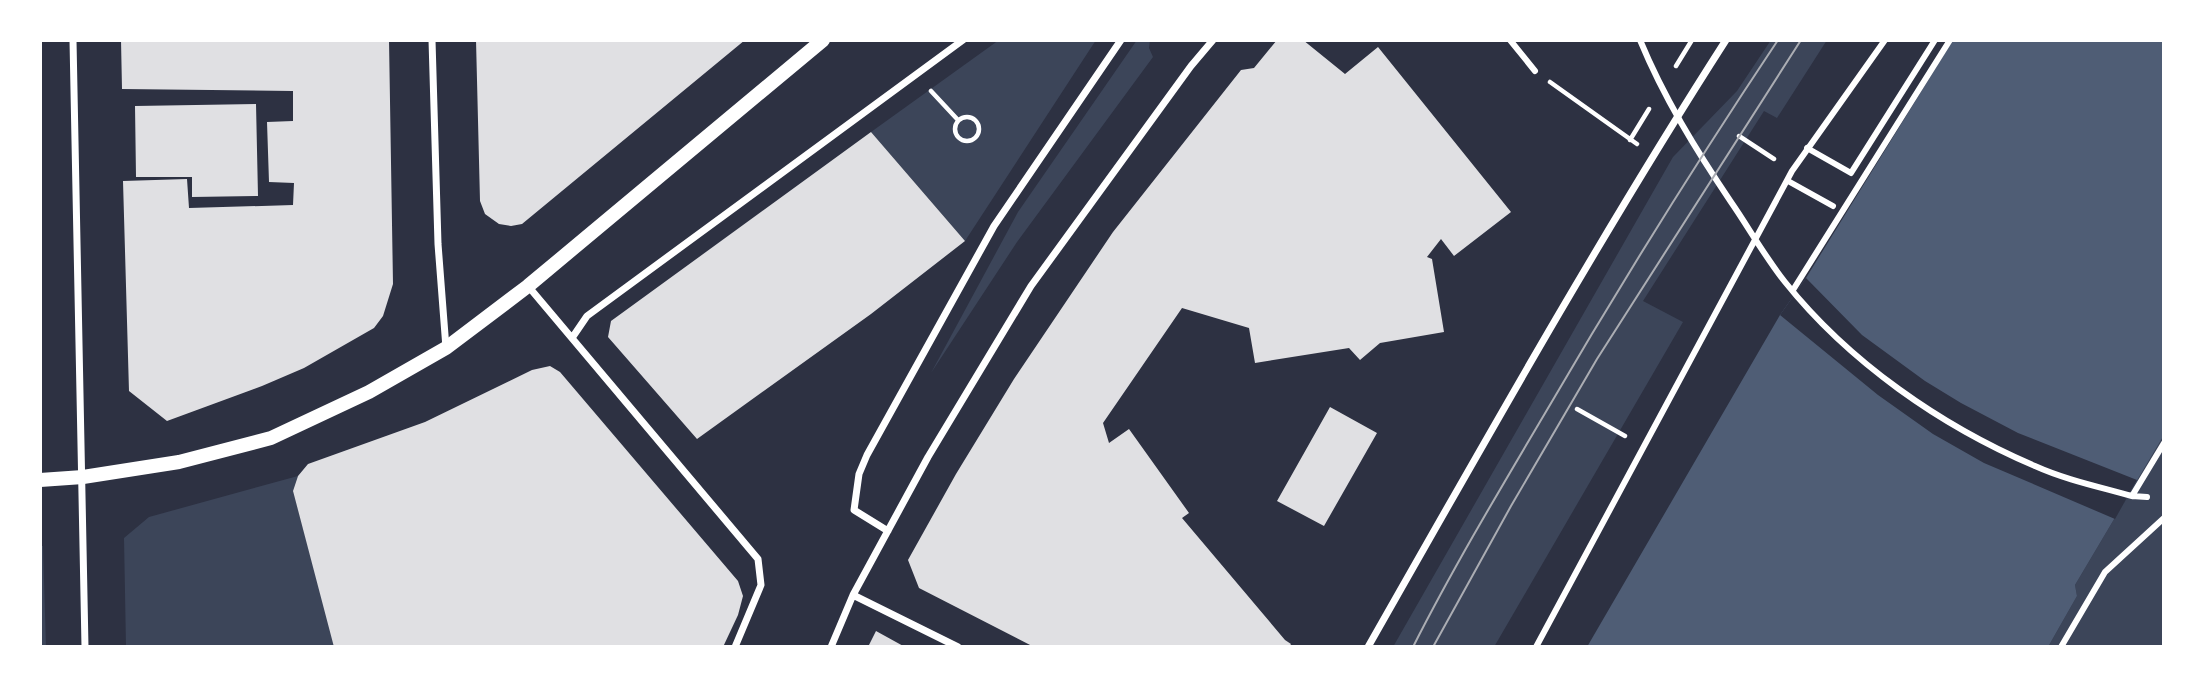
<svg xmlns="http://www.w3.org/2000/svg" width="2204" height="687" font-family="Arial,sans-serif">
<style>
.green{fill:#3c4559}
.water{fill:#4f5d75}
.pier{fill:#2d3142}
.building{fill:#e0e0e3}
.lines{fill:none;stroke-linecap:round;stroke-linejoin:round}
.path{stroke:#fff;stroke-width:4.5}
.pedestrian{stroke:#fff;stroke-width:6}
.minor{stroke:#fff;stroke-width:7}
.secondary{stroke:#fff;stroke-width:14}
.tram{stroke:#abadb3;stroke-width:2}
</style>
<rect width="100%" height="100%" fill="#2d3142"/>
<path class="green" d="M 999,40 L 1096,40 L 965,241 L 871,132 Z
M 1137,40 L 1150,40 L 1149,48 L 1153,57 L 1017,242 L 931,373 L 1018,212 Z
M 1771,40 L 1827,40 L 1777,118 L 1764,111 L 1643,301 L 1683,322 L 1494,647 L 1393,647 L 1673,157 L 1737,91 Z
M 2164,435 L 2164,647 L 2048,647 L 2077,596 L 2075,585 Z
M 298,476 L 293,491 L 335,647 L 126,647 L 124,538 L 149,517 Z
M 40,546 L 43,546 L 46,647 L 40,647 Z"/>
<path class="water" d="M 1953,40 L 2164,40 L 2164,435 L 2075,585 L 2077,596 L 2048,647 L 1587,647 L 1780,315 L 1806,278 Z"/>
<path class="pier" d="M 1806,278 L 1862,335 L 1925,381 L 1961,403 L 2018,433 L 2137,480 L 2115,519 L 1984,463 L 1933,434 L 1878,395 L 1780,315 Z"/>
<path class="building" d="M 121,40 L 389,40 L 393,284 L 383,316 L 374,328 L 304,368 L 262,386 L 167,421 L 129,391 L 123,181 L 187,179 L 189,208 L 293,205 L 294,183 L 269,182 L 267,122 L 293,121 L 293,91 L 122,89 Z
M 476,40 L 745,40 L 522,224 L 511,226 L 499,224 L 485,214 L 480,201 Z
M 1277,40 L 1303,40 L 1345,74 L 1378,47 L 1511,212 L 1454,256 L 1441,239 L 1427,257 L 1432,259 L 1444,332 L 1380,343 L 1360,360 L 1349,348 L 1255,363 L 1249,328 L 1182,308 L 1103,423 L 1109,443 L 1129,429 L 1189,513 L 1182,518 L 1285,640 L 1291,644 L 1289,647 L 1034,647 L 919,588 L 908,560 L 956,474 L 1014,379 L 1113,232 L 1241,70 L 1254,68 Z
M 256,104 L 258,196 L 192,197 L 192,177 L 136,177 L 135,106 Z
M 871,132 L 965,241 L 871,314 L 697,439 L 608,337 L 611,321 Z
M 550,366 L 560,372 L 738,581 L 743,596 L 738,615 L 723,647 L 334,647 L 293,491 L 298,476 L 308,464 L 425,422 L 532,370 Z
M 1330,407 L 1377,433 L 1324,526 L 1277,501 Z
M 876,631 L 905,647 L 868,647 Z"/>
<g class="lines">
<path class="path" d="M 1676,66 L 1692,40
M 1550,82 L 1637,144
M 931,91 L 958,120
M955 129a12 12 0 1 1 24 0a12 12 0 1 1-24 0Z
M 1739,136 L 1774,159
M 1630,140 L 1649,109
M 1577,409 L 1625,436"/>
<path class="pedestrian" d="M 1510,40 L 1535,71
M 1640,40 C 1664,98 1696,150 1731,202 C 1749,228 1765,257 1785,282 C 1849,362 1941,426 2035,466 C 2066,480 2100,487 2132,496 L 2147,497
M 1807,148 L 1851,173 L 1935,40
M 1788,181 L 1833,206
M 1793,290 L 1950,40
M 2132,496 L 2164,443
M 1536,647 L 1792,171 L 1885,40
M 2061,647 L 2105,572 L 2164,518"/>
<path class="minor" d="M 73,40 L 85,647
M 432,40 L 438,244 L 446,348
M 528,286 L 758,559 L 761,585 L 735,647
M 572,338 L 587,316 L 963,40
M 888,531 L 854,510 L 859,474 L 867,455 L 994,226 L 1121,40
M 853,595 L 958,647
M 831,647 L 853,595 L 928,457 L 1031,286 L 1191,66 L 1213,40
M 1368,647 C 1484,443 1599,238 1726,40"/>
<path class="secondary" d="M 40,480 L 83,477 L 179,462 L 271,438 L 369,392 L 446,348 L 528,286 L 823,40"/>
<path class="tram" d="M 1413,647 C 1453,568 1499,491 1544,415 C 1618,288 1696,163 1778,40
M 1433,647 L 1511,506 L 1597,359 L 1801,40"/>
</g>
<rect width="2204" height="687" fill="none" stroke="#ffffff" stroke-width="84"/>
</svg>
